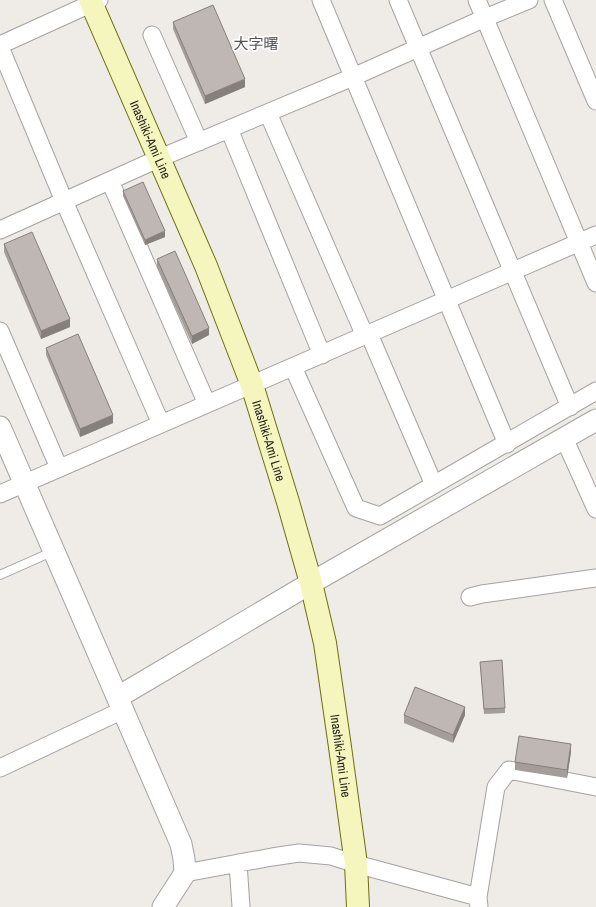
<svg xmlns="http://www.w3.org/2000/svg" width="596" height="907" font-family="'Archivo Narrow','Noto Sans JP',sans-serif">
<style>
.lines{fill:none;stroke-linecap:round;stroke-linejoin:round}
.service-casing{stroke:#a3a3a3;stroke-width:10}
.minor-casing{stroke:#a3a3a3;stroke-width:19}
.tertiary-casing{stroke:#a3a3a3;stroke-width:23}
.secondary-casing{stroke:#6b700c;stroke-width:24}
.service{stroke:#fff;stroke-width:8}
.minor{stroke:#fff;stroke-width:17}
.tertiary{stroke:#fff;stroke-width:21}
.secondary{stroke:#f5f5be;stroke-width:22}
.wall{fill:#a49d9a}
.shaded-wall{fill:#86807d}
.building{fill:#bfb7b3;stroke:#86807d}
.labels{text-anchor:middle;dominant-baseline:central;stroke-width:3.5;stroke-linejoin:round;paint-order:stroke}
.street-label{font-size:13px;fill:#1f1f1f;stroke:#fff}
.quarter-label{font-size:15px;fill:#525252;stroke:#fff}
</style>
<rect width="100%" height="100%" fill="#efebe6"/>
<g class="lines">
<g class="service-casing">
<path id="service" d="M 0,575 L 54,551"/>
</g>
<g class="minor-casing">
<path id="minor" d="M 321,0 L 507,444
M 398,0 L 570,407
M 477,0 L 596,283
M 553,0 L 596,101
M 152,35 L 199,142
M 0,45 L 99,0
M 0,47 L 64,201 L 161,424
M 268,113 L 365,336
M 229,129 L 322,355
M 110,181 L 207,404
M 0,230 L 160,158 L 353,77 L 485,18 L 529,0
M 0,331 L 59,468
M 369,334 L 434,485
M 293,367 L 356,508 L 380,516 L 596,391
M 564,438 L 596,509
M 0,494 L 596,235
M 470,597 L 482,594 L 596,578
M 0,768 L 123,710
M 238,863 L 241,907
M 185,873 L 272,857 L 299,853 L 331,856 L 356,864 L 478,897
M 479,907 L 478,897 L 496,787 L 509,770 L 596,787"/>
</g>
<g class="tertiary-casing">
<path id="tertiary" d="M 0,427 L 181,844 L 184,859 L 185,873 L 163,907
M 118,697 L 311,583 L 596,420"/>
</g>
<g class="secondary-casing">
<g id="secondary">
<path id="s1" d="M 90,0 L 206,266 L 252,385 L 288,502 L 311,583 L 325,643 L 340,747 L 356,864 L 358,907"/>
</g>
</g>
<use href="#service" class="service"/>
<use href="#minor" class="minor"/>
<use href="#tertiary" class="tertiary"/>
<use href="#secondary" class="secondary"/>
</g>
<path class="wall" d="M 173,22 L 245,87 L 205,104 L 173,29 Z
M 123,191 L 165,237 L 145,245 L 123,196 Z
M 4,244 L 70,327 L 41,339 L 4,252 Z
M 157,259 L 209,335 L 192,344 L 157,267 Z
M 46,348 L 113,423 L 80,437 L 46,355 Z
M 480,662 L 505,708 L 505,713 L 484,714 Z
M 404,715 L 465,715 L 453,743 L 404,723 Z
M 571,752 L 567,778 L 515,770 L 515,762 Z"/>
<path class="shaded-wall" d="M 245,79 L 245,87 L 205,104 L 205,96 Z
M 165,231 L 165,237 L 145,245 L 145,240 Z
M 70,319 L 70,327 L 41,339 L 41,331 Z
M 209,328 L 209,335 L 192,344 L 192,336 Z
M 113,415 L 113,423 L 80,437 L 80,429 Z
M 465,707 L 465,715 L 453,743 L 453,735 Z
M 571,744 L 571,752 L 567,778 L 567,770 Z"/>
<path class="building" d="M 213,5 L 245,79 L 205,96 L 173,22 Z
M 143,182 L 165,231 L 145,240 L 123,191 Z
M 32,232 L 70,319 L 41,331 L 4,244 Z
M 175,251 L 209,328 L 192,336 L 157,259 Z
M 78,334 L 113,415 L 80,429 L 46,348 Z
M 502,660 L 505,708 L 484,709 L 480,662 Z
M 415,687 L 465,707 L 453,735 L 404,715 Z
M 519,736 L 571,744 L 567,770 L 515,762 Z"/>
<g class="labels">
<g class="street-label">
<text stroke="none"><textPath href="#s1" startOffset="152">Inashiki-Ami Line</textPath></text>
<text stroke="none"><textPath href="#s1" startOffset="476">Inashiki-Ami Line</textPath></text>
<text stroke="none"><textPath href="#s1" startOffset="800">Inashiki-Ami Line</textPath></text>
</g>
<g class="quarter-label">
<text x="256" y="43">大字曙</text>
</g>
</g>
</svg>
